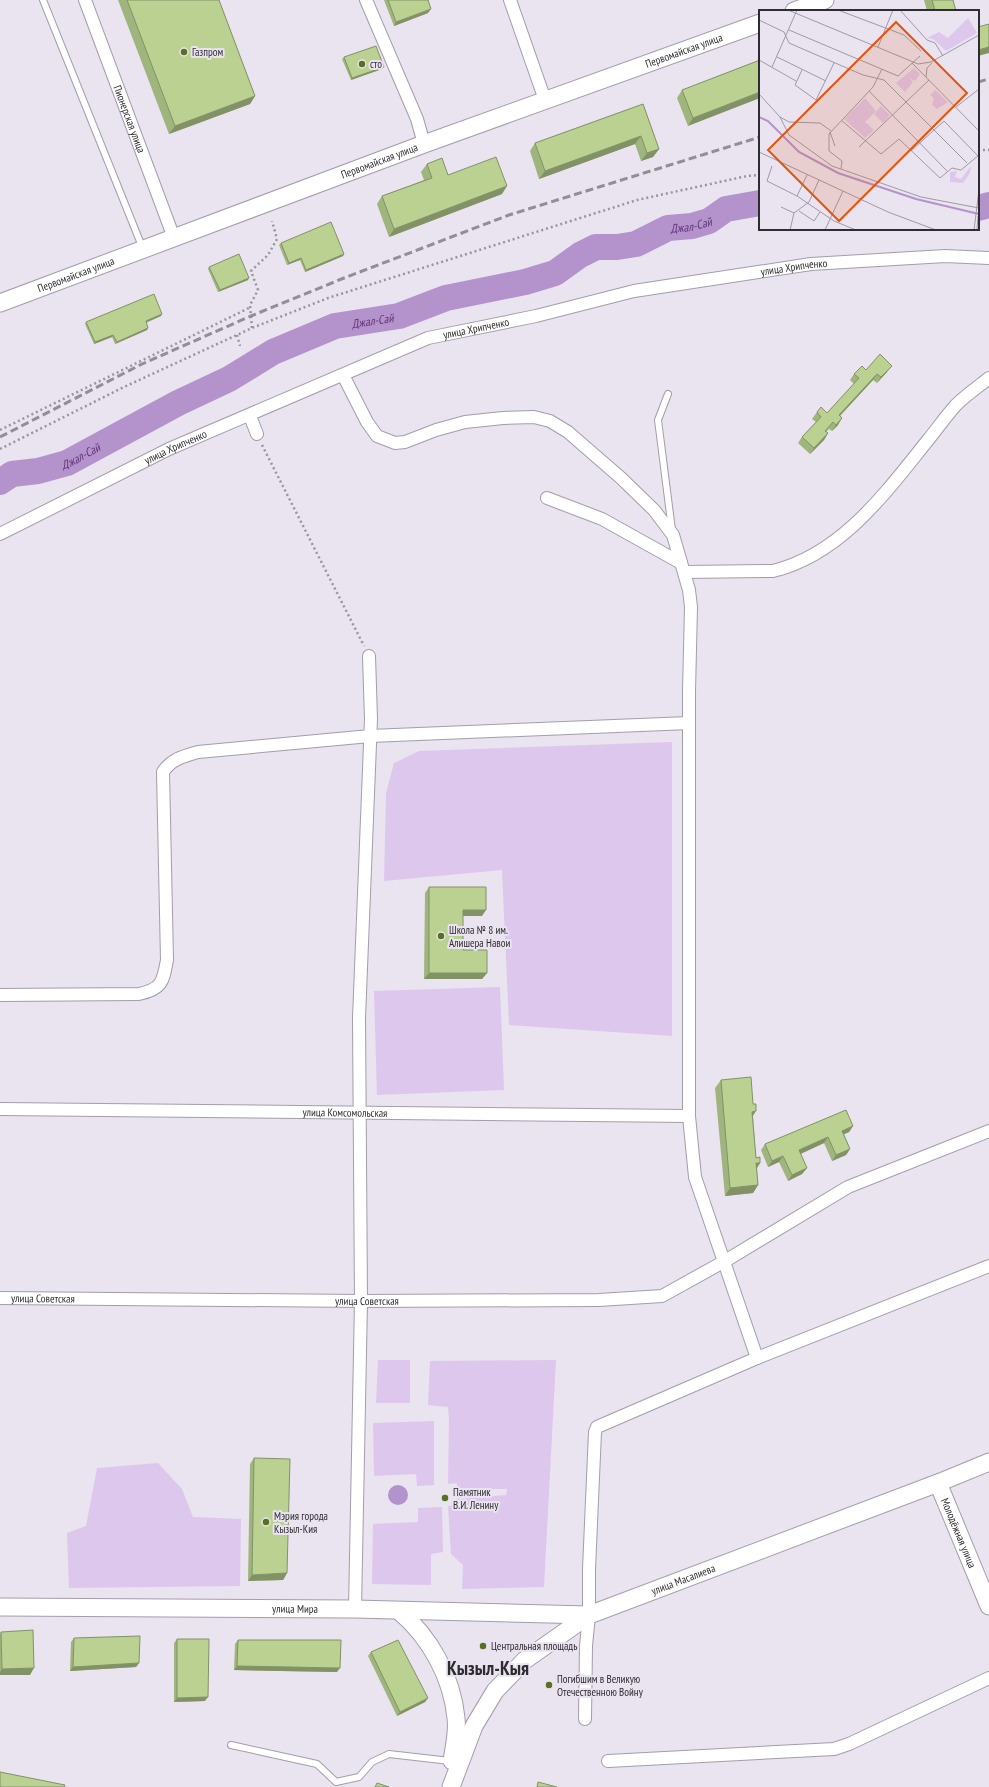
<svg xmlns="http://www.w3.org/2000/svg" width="989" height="1787" font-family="'PT Sans Narrow',sans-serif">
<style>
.green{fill:#dec7ed}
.water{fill:#b492cb}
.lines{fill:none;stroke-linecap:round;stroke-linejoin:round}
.river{stroke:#b492cb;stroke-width:26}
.service-casing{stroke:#a49da9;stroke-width:8}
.minor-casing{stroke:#a49da9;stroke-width:14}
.secondary-casing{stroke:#a49da9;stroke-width:19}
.path{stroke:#9a949e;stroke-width:2.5;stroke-dasharray:2 3;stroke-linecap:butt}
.service{stroke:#fff;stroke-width:6}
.minor{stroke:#fff;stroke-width:12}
.secondary{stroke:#fff;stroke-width:17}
.rail{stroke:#928d96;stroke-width:3;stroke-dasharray:8 4;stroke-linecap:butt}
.wall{fill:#a0b47d}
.shaded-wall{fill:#829266}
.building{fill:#bad191;stroke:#829266}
.poi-dot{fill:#597020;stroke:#eae3f0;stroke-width:1.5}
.labels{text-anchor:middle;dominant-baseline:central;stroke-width:4;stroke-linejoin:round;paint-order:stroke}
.street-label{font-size:11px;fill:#2f2c31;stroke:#eae3f0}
.poi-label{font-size:11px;fill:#2f2c31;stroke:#eae3f0;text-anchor:start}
.water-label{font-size:12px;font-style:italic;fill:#61357a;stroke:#eae3f0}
.town-label{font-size:19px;font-weight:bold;fill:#2f2c31;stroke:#eae3f0}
.inset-river{fill:none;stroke:#b492cb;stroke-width:2}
.inset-road{fill:none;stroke:#9f9aa4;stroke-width:1}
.view{fill:#df570e;fill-opacity:0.15;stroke:#df570e;stroke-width:2}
.inset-edge{fill:none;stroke:#2f2c31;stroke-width:2}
</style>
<rect width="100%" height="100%" fill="#eae3f0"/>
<path class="green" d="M 672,742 L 672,1036 L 509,1025 L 502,870 L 384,881 L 386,793 L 394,763 L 419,751 Z
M 500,987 L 504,1090 L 377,1095 L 374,991 Z
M 378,1360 L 410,1360 L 410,1403 L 376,1403 Z
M 556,1360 L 544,1587 L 462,1589 L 463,1565 L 451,1554 L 448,1506 L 456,1505 L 456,1499 L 506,1495 L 507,1489 L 457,1489 L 457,1483 L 448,1484 L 449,1420 L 448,1407 L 428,1405 L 430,1361 Z
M 434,1421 L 434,1485 L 417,1486 L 416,1474 L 374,1476 L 373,1423 Z
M 158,1463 L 182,1489 L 193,1517 L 241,1519 L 240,1586 L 69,1588 L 67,1533 L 86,1526 L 97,1468 Z
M 442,1507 L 443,1552 L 431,1554 L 431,1585 L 372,1584 L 373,1524 L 418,1522 L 418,1508 Z"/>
<path class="water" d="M388 1495a10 10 0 1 1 20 0a10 10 0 1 1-20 0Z"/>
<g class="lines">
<g class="river">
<path d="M 978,208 L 989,205"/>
<path id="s1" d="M 0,482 L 12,474 L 38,471 L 67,463 L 178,403 L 229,379 L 273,352 L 335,326 L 399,316 L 446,298 L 525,282 L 555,273 L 580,255 L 596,247 L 617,247 L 636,244 L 668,228 L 692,226 L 709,221 L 726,209 L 760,203"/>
</g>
<g class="service-casing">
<path id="service" d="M 43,0 L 143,249
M 668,394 L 658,420 L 672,530
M 231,1745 L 317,1764 L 336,1782 L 359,1777 L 372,1762 L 389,1754 L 450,1761"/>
</g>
<g class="minor-casing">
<g id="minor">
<path id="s2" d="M 85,0 L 174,238"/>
<path d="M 366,0 L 417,119 L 424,144"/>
<path d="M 510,0 L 545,100"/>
<path d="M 343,375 L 367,422 L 377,436 L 395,443 L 405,442 L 436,430 L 465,422 L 503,418 L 534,417 L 550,421 L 568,432 L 621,478 L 654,510 L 673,535 L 689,590 L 691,607 L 689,691 L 689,1116 L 695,1177 L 757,1358"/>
<path d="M 250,416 L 257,434"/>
<path d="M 547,498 L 602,519 L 681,563"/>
<path id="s3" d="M 0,534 L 169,449 L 428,338 L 536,316 L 634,291 L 811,264 L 945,256 L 989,258"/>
<path d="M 684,572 L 773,571 C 842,554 886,492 928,440 C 937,429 946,416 956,405 C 966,395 978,387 989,378"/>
<path d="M 0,995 L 139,994 C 162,989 163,982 167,960 L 163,772 C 171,759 184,756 198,752 L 370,736 L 689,723"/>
<path id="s4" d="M 0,1109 L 689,1116"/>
<path id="s5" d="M 0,1298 L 361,1301 L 599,1300 L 662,1296 L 725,1261 L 848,1187 L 989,1131"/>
<path d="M 355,1609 L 361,1301 L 359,1018 L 371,719 L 369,656"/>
<path d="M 585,1719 L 586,1646 L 589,1615 L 589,1569 L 595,1432 L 597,1427 L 757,1358 L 989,1266"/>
<path d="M 608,1761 L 834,1749 L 849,1744 L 989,1678"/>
</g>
</g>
<g class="secondary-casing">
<g id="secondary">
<path d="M 794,11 L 825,0"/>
<path id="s6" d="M 0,303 L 424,144 L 760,23"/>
<path id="s7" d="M 938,1483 L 989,1606"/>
<path id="s8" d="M 0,1607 L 355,1609 L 589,1615"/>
<path d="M 399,1611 C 430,1637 452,1677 456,1718 C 458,1732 454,1747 452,1761"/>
<path id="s9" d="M 451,1787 L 474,1726 L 495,1691 L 525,1660 L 589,1615 L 938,1483 L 989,1462"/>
</g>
</g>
<path class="path" d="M 978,150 L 989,150
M 252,328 L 250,305 L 258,290 L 251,271 L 268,255 L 277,239 L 272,221
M 237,335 L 240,346
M 0,430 L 251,307
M 262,445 L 364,646
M 0,449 L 124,387 L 252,328 L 328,298 L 637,200 L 747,176 L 760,175"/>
<use href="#service" class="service"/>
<use href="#minor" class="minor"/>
<use href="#secondary" class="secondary"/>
<path class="rail" d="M 978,82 L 989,79
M 0,437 L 142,364 L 251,316 L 344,278 L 509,215 L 760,137"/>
</g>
<path class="wall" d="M 118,0 L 219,0 L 255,96 L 250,104 L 169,134 Z
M 384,0 L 428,0 L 428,13 L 394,26 Z
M 924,0 L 953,0 L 956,11 L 927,11 Z
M 344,57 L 382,69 L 351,80 L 342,59 Z
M 760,60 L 688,126 L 677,98 L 682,90 Z
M 643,104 L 659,149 L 653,157 L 641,161 L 635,144 L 539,179 L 530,151 L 535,143 Z
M 427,164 L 448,175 L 502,194 L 389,237 L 377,204 L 382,196 L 424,180 L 421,172 Z
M 281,243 L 344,254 L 343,256 L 305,272 L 300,260 L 287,265 L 279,245 Z
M 209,267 L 248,280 L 218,292 L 208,269 Z
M 161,316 L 146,323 L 148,328 L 147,330 L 115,344 L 112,337 L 94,344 L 85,324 L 86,322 Z
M 866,370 L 887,372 L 877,383 L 873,380 L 840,416 L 838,425 L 832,431 L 829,429 L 826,432 L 828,433 L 824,440 L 810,454 L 798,443 L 802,437 L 816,422 L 812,419 L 817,412 L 827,413 L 854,384 L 850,380 L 854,374 Z
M 429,887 L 482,916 L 463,916 L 463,950 L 487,973 L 482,979 L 424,979 L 425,893 Z
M 721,1080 L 753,1116 L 756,1158 L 760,1163 L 757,1168 L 758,1185 L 753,1193 L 725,1196 L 715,1088 Z
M 853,1126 L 849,1132 L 844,1134 L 850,1149 L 846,1155 L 832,1161 L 824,1143 L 800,1154 L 807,1168 L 802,1174 L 788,1181 L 779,1162 L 768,1167 L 761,1150 L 765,1144 Z
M 254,1458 L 287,1573 L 283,1580 L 248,1581 L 250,1464 Z
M 1,1632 L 30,1675 L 0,1675 L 0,1634 Z
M 74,1638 L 139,1663 L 136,1667 L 70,1671 L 71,1642 Z
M 177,1639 L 205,1701 L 174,1702 L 174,1643 Z
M 238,1640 L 337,1672 L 234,1670 L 235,1644 Z
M 371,1652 L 428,1698 L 425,1702 L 397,1716 L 368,1656 Z"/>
<path class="shaded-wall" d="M 431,9 L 428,13 L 394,26 L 396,22 Z
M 989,47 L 989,53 L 978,56 L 978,50 Z
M 384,67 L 382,69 L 351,80 L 352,78 Z
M 760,92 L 760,98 L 688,126 L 693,118 Z
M 255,96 L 250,104 L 169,134 L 175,126 Z
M 641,136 L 635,144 L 539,179 L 545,171 Z
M 659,149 L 653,157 L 641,161 L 647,153 Z
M 507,186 L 502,194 L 389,237 L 394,229 Z
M 344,254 L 343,256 L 305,272 L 306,270 Z
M 301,258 L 300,260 L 287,265 L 289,263 Z
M 249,278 L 248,280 L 218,292 L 220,290 Z
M 162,314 L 161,316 L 144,323 L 146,321 Z
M 148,328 L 147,330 L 115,344 L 117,342 Z
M 113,335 L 112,337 L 94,344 L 95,342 Z
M 892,366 L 887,372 L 877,383 L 881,377 Z
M 877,374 L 873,380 L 835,421 L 839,415 Z
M 842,418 L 838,425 L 832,431 L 836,425 Z
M 828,433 L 824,440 L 810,454 L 814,448 Z
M 463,910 L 486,910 L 482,916 L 458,916 Z
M 429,973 L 487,973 L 482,979 L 424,979 Z
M 756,1111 L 751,1119 L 752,1112 Z
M 853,1126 L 849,1132 L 838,1137 L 842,1131 Z
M 828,1137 L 824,1143 L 794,1157 L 799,1150 Z
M 850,1149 L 846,1155 L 832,1161 L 836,1155 Z
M 783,1156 L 779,1162 L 768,1167 L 772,1161 Z
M 756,1163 L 760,1163 L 755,1171 Z
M 807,1168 L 802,1174 L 788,1181 L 792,1175 Z
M 758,1185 L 753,1193 L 725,1196 L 730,1188 Z
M 287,1573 L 283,1580 L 248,1581 L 252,1575 Z
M 139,1663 L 136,1667 L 70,1671 L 73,1667 Z
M 237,1666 L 340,1668 L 337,1672 L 234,1670 Z
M 34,1668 L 30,1675 L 0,1675 L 0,1672 L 2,1669 Z
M 208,1697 L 205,1701 L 174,1702 L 177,1698 Z
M 428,1698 L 425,1702 L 397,1716 L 400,1712 Z"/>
<path class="building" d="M 127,0 L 219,0 L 255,96 L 175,126 Z
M 388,0 L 428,0 L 431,9 L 396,22 Z
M 932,0 L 953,0 L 956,11 L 935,11 Z
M 989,24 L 989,47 L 978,50 L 978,27 Z
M 376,46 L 384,67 L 352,78 L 344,57 Z
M 760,60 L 760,92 L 693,118 L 682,90 Z
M 643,104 L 659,149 L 647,153 L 641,136 L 545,171 L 535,143 Z
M 496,157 L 507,186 L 394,229 L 382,196 L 432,178 L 427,164 L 442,158 L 448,175 Z
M 331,222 L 344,254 L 306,270 L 301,258 L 289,263 L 281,243 Z
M 239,254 L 249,278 L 220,290 L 209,267 Z
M 154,294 L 162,314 L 146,321 L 148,328 L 117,342 L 113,335 L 95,342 L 86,322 Z
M 880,354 L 892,366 L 881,377 L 877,374 L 839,415 L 842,418 L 836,425 L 833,422 L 825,431 L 828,433 L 814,448 L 802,437 L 821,417 L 817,412 L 821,407 L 827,413 L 859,378 L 854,374 L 862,366 L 866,370 Z
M 429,887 L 486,887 L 486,910 L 463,910 L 463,950 L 487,950 L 487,973 L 429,973 Z
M 751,1077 L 753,1104 L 756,1104 L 756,1111 L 752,1112 L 756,1158 L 760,1157 L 760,1163 L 756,1163 L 758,1185 L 730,1188 L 721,1080 Z
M 846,1110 L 853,1126 L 842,1131 L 850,1149 L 836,1155 L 828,1137 L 799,1150 L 807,1168 L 792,1175 L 783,1156 L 772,1161 L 765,1144 Z
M 254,1458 L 290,1459 L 287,1573 L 252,1575 Z
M 33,1630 L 34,1668 L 2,1669 L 1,1632 Z
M 140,1636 L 139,1663 L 73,1667 L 74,1638 Z
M 177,1639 L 209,1639 L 208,1697 L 177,1698 Z
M 238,1640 L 341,1640 L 340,1668 L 237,1666 Z
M 398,1640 L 428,1698 L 400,1712 L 371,1652 Z
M 0,1772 L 65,1785 L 64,1787 L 0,1787 Z
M 538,1782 L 557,1787 L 537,1787 Z
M 377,1783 L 389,1787 L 375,1787 Z"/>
<g class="poi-dot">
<circle cx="184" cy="52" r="4"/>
<circle cx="362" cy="64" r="4"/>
<circle cx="441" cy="936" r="4"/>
<circle cx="445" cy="1498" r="4"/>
<circle cx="266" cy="1522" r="4"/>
<circle cx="483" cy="1646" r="4"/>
<circle cx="549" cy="1685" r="4"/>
</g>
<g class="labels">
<g class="street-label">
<text stroke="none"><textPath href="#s6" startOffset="729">Первомайская улица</textPath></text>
<text stroke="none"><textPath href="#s2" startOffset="127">Пионерская улица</textPath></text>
<text stroke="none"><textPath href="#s6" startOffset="405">Первомайская улица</textPath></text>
<text stroke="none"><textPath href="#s3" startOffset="844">улица Хрипченко</textPath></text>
<text stroke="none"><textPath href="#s6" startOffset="81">Первомайская улица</textPath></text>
<text stroke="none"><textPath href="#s3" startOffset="520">улица Хрипченко</textPath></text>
<text stroke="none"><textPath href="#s3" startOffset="196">улица Хрипченко</textPath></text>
<text stroke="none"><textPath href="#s4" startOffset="345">улица Комсомольская</textPath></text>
<text stroke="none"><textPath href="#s5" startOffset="43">улица Советская</textPath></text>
<text stroke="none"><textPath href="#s5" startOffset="367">улица Советская</textPath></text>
<text stroke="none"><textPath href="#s7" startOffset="54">Молодёжная улица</textPath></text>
<text stroke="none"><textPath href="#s9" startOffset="328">улица Масалиева</textPath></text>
<text stroke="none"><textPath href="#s8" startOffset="295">улица Мира</textPath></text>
</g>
<g class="poi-label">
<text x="192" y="52">Газпром</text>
<text x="370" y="64">сто</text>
<text x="449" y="930">Школа № 8 им.<tspan x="449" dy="13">Алишера Навои</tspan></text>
<text x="453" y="1492">Памятник<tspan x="453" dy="13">В.И. Ленину</tspan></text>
<text x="274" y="1516">Мэрия города<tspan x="274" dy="13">Кызыл-Кия</tspan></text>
<text x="491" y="1646">Центральная площадь</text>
<text x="557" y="1679">Погибшим в Великую<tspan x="557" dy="13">Отечественною Войну</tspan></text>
</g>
<g class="water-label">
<text stroke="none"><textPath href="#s1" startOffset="747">Джал-Сай</textPath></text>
<text stroke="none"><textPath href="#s1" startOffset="410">Джал-Сай</textPath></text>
<text stroke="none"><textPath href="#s1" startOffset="86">Джал-Сай</textPath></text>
</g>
<g class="town-label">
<text x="488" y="1668">Кызыл-Кыя</text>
</g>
</g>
<g transform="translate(759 10)">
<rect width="220" height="220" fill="#eae3f0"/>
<path d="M 209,8 L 218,23 L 187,41 L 174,29 L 168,28 L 180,22 L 189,28 ZM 155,58 L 161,64 L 156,71 L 150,68 L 154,72 L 146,82 L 137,73 ZM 176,80 L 189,92 L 178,99 L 173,95 L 175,88 L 171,85 ZM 106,88 L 117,101 L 106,112 L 115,120 L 106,128 L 85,109 ZM 122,96 L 131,105 L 124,113 L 115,104 ZM 212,156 L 211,163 L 204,173 L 191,172 L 191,162 L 198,161 L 196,167 L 202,169 Z" fill="#dec7ed"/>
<path class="inset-river" d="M 0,107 L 9,111 L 40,142 L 79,163 L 157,189 L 220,204"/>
<path class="inset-road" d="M 29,0 L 159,54 L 172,52 L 220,25M 79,0 L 145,25 L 162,41M 141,0 L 168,30 L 176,33 L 184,46M 0,10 L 25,22 L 30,33 L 104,65 L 125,70 L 208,153M 30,20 L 139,66 L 161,46M 119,37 L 134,0M 18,47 L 67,71M 0,50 L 37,71M 153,53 L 220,121M 13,57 L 38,0M 43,60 L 36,75 L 57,90 L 75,53M 167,67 L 168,58 L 173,53M 110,81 L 189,162M 0,84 L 21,107 L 30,112 L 61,113 L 72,121M 197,97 L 220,79M 21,107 L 30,125 L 73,156 L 162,187 L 220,198M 82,110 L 122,144 L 140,129 L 181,168 L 193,158 L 202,160 L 220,145M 71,122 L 76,136M 100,137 L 170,70M 152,141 L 185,111 L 219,146M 0,142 L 129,202 L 177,220M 13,156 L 8,171 L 38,186 L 75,211 L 97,220M 82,159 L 83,151 L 70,141 L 70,124 L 114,77 L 123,59M 38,186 L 48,165M 22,197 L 35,203M 40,201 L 55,211 L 61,202M 31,220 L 35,203 L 50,192 L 60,170M 66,220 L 84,181M 215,220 L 220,180M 218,220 L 219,206"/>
<path class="view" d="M 137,12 L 208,83 L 80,211 L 9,140 Z"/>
<rect width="220" height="220" class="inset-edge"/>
</g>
</svg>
